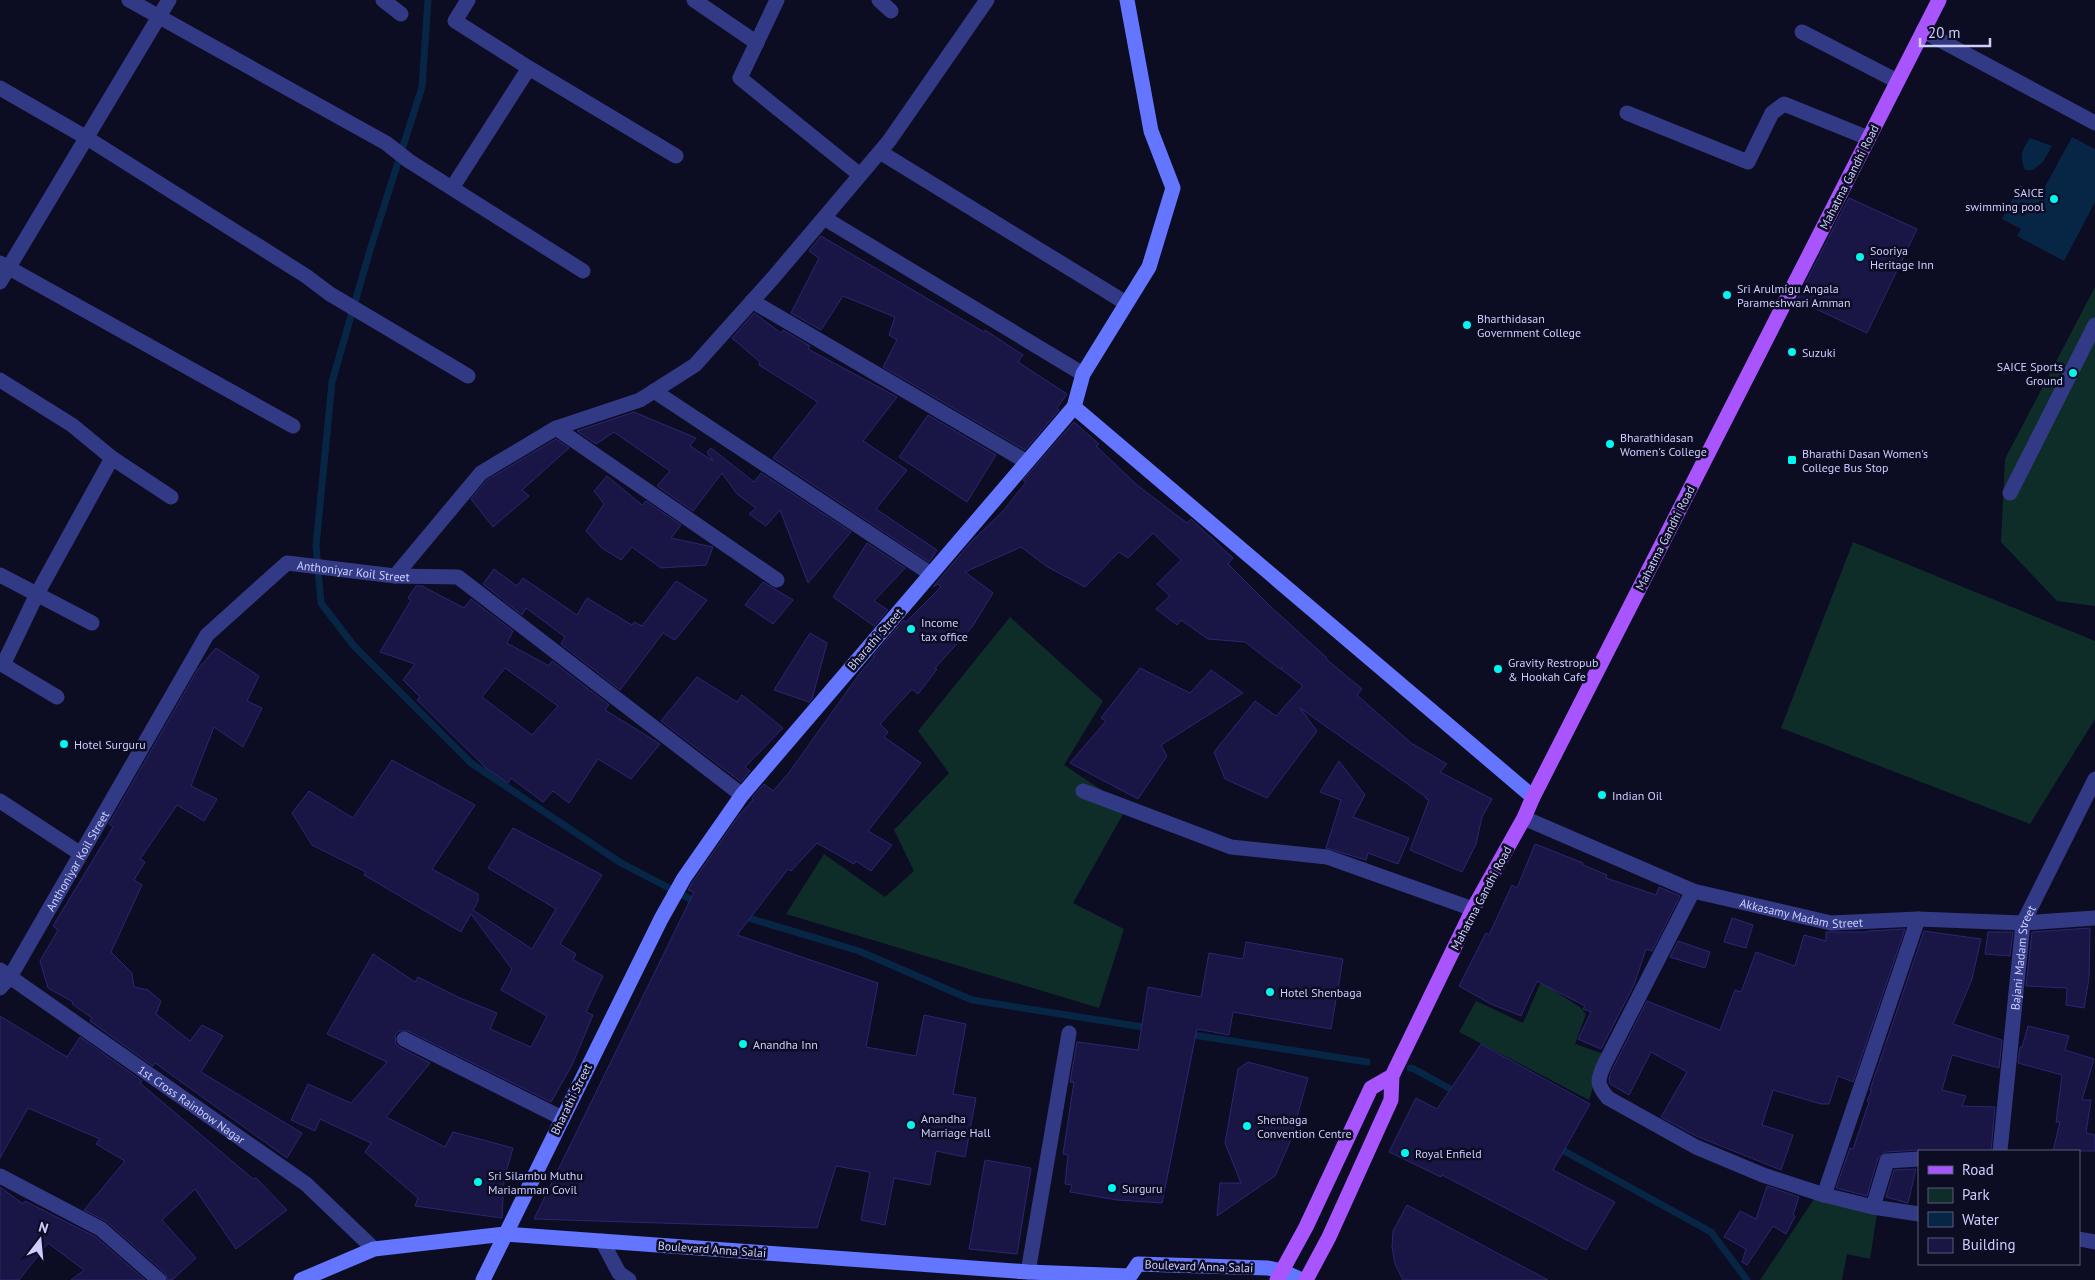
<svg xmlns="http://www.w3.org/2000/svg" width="2095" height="1280" font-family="'PT Sans',sans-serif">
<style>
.green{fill:#0e2d28}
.water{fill:#072646}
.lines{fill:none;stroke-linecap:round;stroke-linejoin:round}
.stream{stroke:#072646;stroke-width:7}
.building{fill:#191645;stroke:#2b2673;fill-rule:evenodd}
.street{stroke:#333a85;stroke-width:15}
.secondary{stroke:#6475ff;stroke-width:15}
.primary{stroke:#a854ff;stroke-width:15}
.poi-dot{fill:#00f8f0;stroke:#0c0c22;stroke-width:2}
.labels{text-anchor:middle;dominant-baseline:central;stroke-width:5;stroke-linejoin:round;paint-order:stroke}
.street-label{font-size:12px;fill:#cdceff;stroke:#0c0c22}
.poi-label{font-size:12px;fill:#cdceff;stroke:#0c0c22;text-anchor:start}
</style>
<rect width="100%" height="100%" fill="#0c0c22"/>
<path class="green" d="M 2095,287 L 2095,606 L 2057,601 L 2001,542 L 2005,459 Z
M 1853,542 L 2095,641 L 2095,719 L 2030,824 L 1781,728 Z
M 1010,617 L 1103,701 L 1064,765 L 1127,807 L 1073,903 L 1124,929 L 1099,1008 L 786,914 L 824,854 L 885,897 L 914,871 L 894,830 L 949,773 L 918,731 Z
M 1541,982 L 1581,1008 L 1586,1014 L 1575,1044 L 1604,1054 L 1589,1100 L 1459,1032 L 1476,1001 L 1523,1023 Z
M 1814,1199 L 1877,1214 L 1870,1259 L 1847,1254 L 1842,1280 L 1760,1280 Z"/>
<path class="water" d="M 2072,137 L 2095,149 L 2095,202 L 2064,261 L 2017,236 L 2021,229 L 2002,219 L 2020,185 L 2040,196 Z
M 2030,138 L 2052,146 L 2043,162 L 2033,170 L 2025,170 C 2019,156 2022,150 2030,138 Z"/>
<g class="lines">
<path class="stream" d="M 428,0 L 422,87 L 370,250 L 332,382 L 316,546 L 321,603 L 354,646 L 471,763 L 621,863 L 698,903
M 742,916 L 859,951 L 972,1000 L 1149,1028
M 1187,1034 L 1367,1062
M 1410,1068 L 1414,1069 L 1458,1093
M 1557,1147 L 1711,1232 L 1747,1280"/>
</g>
<path class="building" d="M 1849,198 L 1917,229 L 1867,333 L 1797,300 Z
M 821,236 L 984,332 L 985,330 L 1023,355 L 1018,362 L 1067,394 L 1057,408 L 1059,410 L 1025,450 L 883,367 L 897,340 L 889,335 L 895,317 L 843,296 L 821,330 L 791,313 L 819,258 L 809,251 Z
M 754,313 L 781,333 L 783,330 L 810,346 L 808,349 L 897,397 L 863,441 L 907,470 L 876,509 L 937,550 L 929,562 L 773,458 L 818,402 L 759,365 L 760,362 L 732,338 Z
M 634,412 L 696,438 L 690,446 L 713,461 L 707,452 L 711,448 L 754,482 L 761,473 L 851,532 L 808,583 L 780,510 L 766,526 L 749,514 L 756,508 L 737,494 L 722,473 L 693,511 L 657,486 L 670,471 L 614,432 L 596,444 L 577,431 Z
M 928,415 L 996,455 L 967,502 L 899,457 Z
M 1074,422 L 1099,444 L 1096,446 L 1137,485 L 1187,523 L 1191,519 L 1233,558 L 1228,564 L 1270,606 L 1327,658 L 1326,659 L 1362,689 L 1357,695 L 1411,743 L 1447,764 L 1440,772 L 1492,799 L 1482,817 L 1476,844 L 1462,872 L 1410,850 L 1429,800 L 1425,798 L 1426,797 L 1300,708 L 1317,731 L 1267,798 L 1225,779 L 1214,752 L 1255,701 L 1276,716 L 1303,686 L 1281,669 L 1283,667 L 1280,669 L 1245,642 L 1208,639 L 1181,620 L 1177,625 L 1156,609 L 1170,596 L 1157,584 L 1181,560 L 1153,533 L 1128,558 L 1119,552 L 1085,587 L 1046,566 L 1021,547 L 965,572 L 993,593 L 972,627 L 935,668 L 937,669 L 918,694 L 912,689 L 880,724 L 888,732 L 884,737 L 921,763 L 868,831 L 892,845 L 871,871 L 856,861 L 854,864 L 817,843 L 791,871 L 788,869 L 737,935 L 878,983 L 866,1047 L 916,1056 L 924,1015 L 966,1024 L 953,1094 L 976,1098 L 965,1157 L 936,1151 L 930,1185 L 894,1178 L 885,1225 L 861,1220 L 870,1172 L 836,1166 L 817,1228 L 534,1219 L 694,892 L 688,890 L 692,883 L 740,814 L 753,800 L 752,798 L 764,784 L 773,791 L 788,774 L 860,673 L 874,657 L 873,656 L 904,620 L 906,622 L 941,587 L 938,584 L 933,587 L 971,542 L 1004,510 L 1026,482 L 1023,480 Z
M 556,439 L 569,448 L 522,490 L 529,496 L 493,527 L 471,499 L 487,480 Z
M 607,476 L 642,505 L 646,501 L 681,525 L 671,538 L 713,547 L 706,565 L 661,568 L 632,547 L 621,560 L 602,548 L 586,531 L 604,504 L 594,491 Z
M 867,543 L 905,568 L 874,601 L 888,610 L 874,626 L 833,597 Z
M 494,569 L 517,586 L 523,578 L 577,615 L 587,598 L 632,625 L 634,622 L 642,626 L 676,581 L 707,600 L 675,640 L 663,633 L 620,690 L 561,644 L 565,637 L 526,608 L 522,615 L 483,584 Z
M 763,582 L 793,600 L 773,624 L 745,605 Z
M 416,586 L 422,586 L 464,608 L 471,599 L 513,631 L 507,643 L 549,666 L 552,661 L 609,705 L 605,710 L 660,744 L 631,779 L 598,759 L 569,803 L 553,791 L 543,802 L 511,778 L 508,783 L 487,769 L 417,700 L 420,697 L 403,680 L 415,664 L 380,652 L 411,600 L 408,598 ZM 505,668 L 558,706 L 532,735 L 482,697 Z
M 810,633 L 827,643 L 812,699 L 809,702 L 774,690 Z
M 216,648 L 259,676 L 247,701 L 262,708 L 243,747 L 214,727 L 191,786 L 217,799 L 204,821 L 177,805 L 140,859 L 145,862 L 134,880 L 142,885 L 111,952 L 132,973 L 134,987 L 148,990 L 161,1001 L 156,1014 L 190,1041 L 202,1025 L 223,1036 L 201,1072 L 302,1133 L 287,1158 L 155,1063 L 153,1066 L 90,1021 L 92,1018 L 72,1004 L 73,1002 L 48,988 L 40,961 L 58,930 L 53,926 L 113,827 L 109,824 L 198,669 Z
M 1140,668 L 1190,693 L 1211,670 L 1243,693 L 1161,745 L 1167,756 L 1138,799 L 1070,763 L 1106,721 L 1101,718 Z
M 697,677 L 737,702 L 742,695 L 783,728 L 745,767 L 750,771 L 741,782 L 661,721 Z
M 392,760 L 475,805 L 432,869 L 478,894 L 478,901 L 473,910 L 532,949 L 556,909 L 488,868 L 513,828 L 602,875 L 560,944 L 576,954 L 573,960 L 603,976 L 586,1012 L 593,1015 L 572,1065 L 551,1102 L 408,1031 L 399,1031 L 395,1035 L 396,1044 L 399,1047 L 430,1063 L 386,1117 L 445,1147 L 453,1132 L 513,1148 L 504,1179 L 502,1218 L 415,1206 L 418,1198 L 365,1152 L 371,1143 L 320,1119 L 315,1131 L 291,1120 L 308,1084 L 351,1103 L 387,1062 L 327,1034 L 373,954 L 415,982 L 418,977 L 460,998 L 497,1013 L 490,1029 L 531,1047 L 547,1016 L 501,990 L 512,969 L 471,914 L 461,932 L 364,875 L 366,872 L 312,845 L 292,813 L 309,791 L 353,818 Z
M 1339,761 L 1365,795 L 1353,817 L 1409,838 L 1398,864 L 1368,853 L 1366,860 L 1326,848 L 1341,800 L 1320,792 Z
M 1535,844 L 1583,863 L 1583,865 L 1607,875 L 1606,878 L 1656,895 L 1659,887 L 1680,896 L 1652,951 L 1646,949 L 1634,985 L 1601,1049 L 1578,1039 L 1591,1012 L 1583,1009 L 1585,1006 L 1537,981 L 1521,1016 L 1491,1004 L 1459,986 L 1486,933 L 1489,935 L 1512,885 L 1517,888 Z
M 1732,918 L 1753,925 L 1746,948 L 1724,942 Z
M 2090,928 L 2089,978 L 2084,1008 L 2066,1005 L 2067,988 L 2026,986 L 2032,932 Z
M 1905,929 L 1853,1082 L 1838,1076 L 1829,1104 L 1821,1104 L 1773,1090 L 1762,1125 L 1793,1135 L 1781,1170 L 1696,1136 L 1661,1117 L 1687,1072 L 1651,1052 L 1629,1095 L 1610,1084 L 1609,1079 L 1611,1072 L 1647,1001 L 1720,1030 L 1735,990 L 1741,992 L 1756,952 L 1795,966 L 1804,935 L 1826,941 L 1826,932 L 1867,932 L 1868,931 Z
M 1924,931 L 1981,939 L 1972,979 L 1953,1024 L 2002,1040 L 1999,1068 L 1952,1055 L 1942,1090 L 1966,1096 L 1962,1106 L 1995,1107 L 1991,1151 L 1924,1151 L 1918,1150 L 1886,1152 L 1878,1158 L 1867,1196 L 1836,1188 L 1850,1148 L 1853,1149 L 1869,1102 L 1867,1101 L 1872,1090 L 1870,1090 Z
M 1988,932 L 2013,932 L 2010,956 L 1985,954 Z
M 1678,941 L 1710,952 L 1705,968 L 1670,957 Z
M 1246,942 L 1343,959 L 1331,1029 L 1233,1012 L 1229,1035 L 1197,1029 L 1162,1203 L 1117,1200 L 1070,1192 L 1072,1185 L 1065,1184 L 1068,1155 L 1063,1154 L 1074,1082 L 1070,1082 L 1077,1042 L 1138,1050 L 1148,987 L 1201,997 L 1209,953 L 1243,959 Z
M 0,1016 L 67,1057 L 80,1037 L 142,1081 L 140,1083 L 253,1179 L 256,1178 L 287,1210 L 236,1249 L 195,1189 L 162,1220 L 196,1258 L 172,1280 L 168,1280 L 165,1273 L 107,1222 L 84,1210 L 125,1161 L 96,1144 L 100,1139 L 28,1108 L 0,1158 Z
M 2028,1026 L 2069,1036 L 2065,1050 L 2094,1059 L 2082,1100 L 2091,1100 L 2086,1133 L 2095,1135 L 2095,1151 L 2053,1151 L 2060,1122 L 2056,1122 L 2062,1075 L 2018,1063 L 2020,1047 L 2022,1047 Z
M 1481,1044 L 1590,1104 L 1553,1170 L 1615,1202 L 1586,1250 L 1442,1175 L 1441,1177 L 1389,1152 L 1416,1098 L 1437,1109 Z
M 1248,1062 L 1308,1078 L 1290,1142 L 1275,1176 L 1217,1216 L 1220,1183 L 1241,1183 L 1225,1143 L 1238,1069 Z
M 985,1160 L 1031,1168 L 1017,1254 L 969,1249 Z
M 1916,1169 L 1908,1203 L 1886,1197 L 1894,1170 Z
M 1767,1186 L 1799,1197 L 1793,1215 L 1795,1216 L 1786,1234 L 1773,1226 L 1747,1265 L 1742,1262 L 1746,1249 L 1724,1237 L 1740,1211 L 1756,1219 Z
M 0,1187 L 23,1204 L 25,1201 L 96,1237 L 145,1280 L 71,1280 L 84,1270 L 48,1243 L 19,1280 L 0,1280 Z
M 1407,1205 L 1548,1280 L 1403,1280 L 1395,1264 L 1392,1247 L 1393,1231 Z"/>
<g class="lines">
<g class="street">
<path d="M 129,0 L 386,143 L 409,161 L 583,271"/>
<path d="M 383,0 L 401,14"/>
<path d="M 468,0 L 455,21 L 529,68 L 676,156"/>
<path d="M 694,0 L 757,43"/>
<path d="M 777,0 L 740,78 L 860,175"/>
<path d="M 879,0 L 891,11"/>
<path d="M 1923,31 L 2095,123"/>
<path d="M 1802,32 L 1897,81"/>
<path d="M 0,88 L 87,138 L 306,276 L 330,294 L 468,376"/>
<path d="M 1627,113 L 1748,162 L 1772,113 L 1784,104 L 1868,138"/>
<path d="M 880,152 L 1126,303"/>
<path d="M 452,188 L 529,68"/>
<path d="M 824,218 L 1083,374"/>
<path d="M 0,263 L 293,426"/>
<path d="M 0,282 L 169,0"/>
<path d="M 752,301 L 1027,462"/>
<path d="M 0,380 L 72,425 L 112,458 L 171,497"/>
<path d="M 654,391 L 931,574"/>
<path d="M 556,428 L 777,580"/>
<path d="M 2010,493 L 2095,325"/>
<path d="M 0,575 L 92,623"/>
<path d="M 395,576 L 481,473 L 556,428 L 640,400 L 695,365 L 773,278 L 889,141 L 987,0"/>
<path d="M 0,663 L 57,697"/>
<path d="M 3,665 L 37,594 L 112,458"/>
<path d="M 1083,791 L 1231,847 L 1327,857 L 1473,909"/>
<path d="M 0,801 L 81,854"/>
<path id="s1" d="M 1524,818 L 1693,891 L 1831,923 L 1918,919 L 2023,923 L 2095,918"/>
<path d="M 1693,891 L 1605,1063 C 1597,1080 1596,1084 1608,1098 L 1696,1147 L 1763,1175 L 1824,1195"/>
<path d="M 1918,919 L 1824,1195 L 1873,1207 L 1919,1214"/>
<path id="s2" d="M 0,970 L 306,1184 L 374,1249"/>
<path id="s3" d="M 0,988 L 10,977 L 207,635 L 287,563 L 395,576 L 458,577 L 742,795"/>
<path d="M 404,1039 L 562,1118"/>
<path id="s4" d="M 2000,1151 L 2023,923 L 2095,779"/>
<path d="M 0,1176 L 101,1229 L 159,1280"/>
<path d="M 1873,1207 L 1887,1161 L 1919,1159"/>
<path d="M 2079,1239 L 2095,1242"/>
<path d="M 602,1241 L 619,1273 L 629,1280"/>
<path d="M 1028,1272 L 1069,1033"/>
</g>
<path class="secondary" d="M 1074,407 L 1533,797
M 1130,1276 L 1138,1264 L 1268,1268 L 1282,1271 L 1302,1280
M 301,1280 L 374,1249 L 505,1234 L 1028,1272 L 1130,1276
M 483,1280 L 661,919 L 684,878 L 742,795 L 1074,407 L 1083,374 L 1149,267 L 1173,188 L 1151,131 L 1127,0"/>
<path class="primary" d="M 1277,1280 L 1306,1227 L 1371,1088 L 1392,1076
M 1306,1280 L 1329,1237 L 1391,1100 L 1392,1076 L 1473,909 L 1524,818 L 1533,797 L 1939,0"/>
</g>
<g class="poi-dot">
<circle cx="2054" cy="199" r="5"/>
<circle cx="1860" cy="257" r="5"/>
<circle cx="1727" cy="295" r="5"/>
<circle cx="1467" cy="325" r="5"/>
<circle cx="1792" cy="352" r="5"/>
<circle cx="2073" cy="373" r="5"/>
<circle cx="1610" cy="444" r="5"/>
<rect x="1787" y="455" width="10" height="10" rx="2.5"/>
<circle cx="911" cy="629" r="5"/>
<circle cx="1498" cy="669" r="5"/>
<circle cx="64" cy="744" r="5"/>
<circle cx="1602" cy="795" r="5"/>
<circle cx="1270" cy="992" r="5"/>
<circle cx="743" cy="1044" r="5"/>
<circle cx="911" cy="1125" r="5"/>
<circle cx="1247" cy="1126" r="5"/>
<circle cx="1405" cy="1153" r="5"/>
<circle cx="478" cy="1182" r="5"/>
<circle cx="1112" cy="1188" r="5"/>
</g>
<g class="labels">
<g class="street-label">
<text transform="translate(1849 177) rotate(-63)">Mahatma Gandhi Road</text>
<text transform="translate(1665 538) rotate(-63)">Mahatma Gandhi Road</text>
<text stroke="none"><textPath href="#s3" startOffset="584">Anthoniyar Koil Street</textPath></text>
<text transform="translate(875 639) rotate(-49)">Bharathi Street</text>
<text stroke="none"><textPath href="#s3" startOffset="149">Anthoniyar Koil Street</textPath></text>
<text transform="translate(1481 898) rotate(-62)">Mahatma Gandhi Road</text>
<text stroke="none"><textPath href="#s1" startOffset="295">Akkasamy Madam Street</textPath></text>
<text stroke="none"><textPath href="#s4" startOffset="195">Bajani Madam Street</textPath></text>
<text transform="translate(571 1099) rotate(-64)">Bharathi Street</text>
<text stroke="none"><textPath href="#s2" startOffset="234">1st Cross Rainbow Nagar</textPath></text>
<text transform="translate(712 1249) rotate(4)">Boulevard Anna Salai</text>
<text transform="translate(1199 1266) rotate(2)">Boulevard Anna Salai</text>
</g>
<g class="poi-label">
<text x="2044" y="192" text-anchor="end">SAICE<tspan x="2044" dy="14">swimming pool</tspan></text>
<text x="1870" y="250">Sooriya<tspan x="1870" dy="14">Heritage Inn</tspan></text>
<text x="1737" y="288">Sri Arulmigu Angala<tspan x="1737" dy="14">Parameshwari Amman</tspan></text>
<text x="1477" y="318">Bharthidasan<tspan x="1477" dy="14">Government College</tspan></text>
<text x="1802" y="352">Suzuki</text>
<text x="2063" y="366" text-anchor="end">SAICE Sports<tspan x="2063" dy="14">Ground</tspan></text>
<text x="1620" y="437">Bharathidasan<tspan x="1620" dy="14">Women's College</tspan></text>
<text x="1802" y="453">Bharathi Dasan Women's<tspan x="1802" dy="14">College Bus Stop</tspan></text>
<text x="921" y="622">Income<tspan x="921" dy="14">tax office</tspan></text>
<text x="1508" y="662">Gravity Restropub<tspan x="1508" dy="14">&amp; Hookah Cafe</tspan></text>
<text x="74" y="744">Hotel Surguru</text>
<text x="1612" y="795">Indian Oil</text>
<text x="1280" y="992">Hotel Shenbaga</text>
<text x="753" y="1044">Anandha Inn</text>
<text x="921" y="1118">Anandha<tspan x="921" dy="14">Marriage Hall</tspan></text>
<text x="1257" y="1119">Shenbaga<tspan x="1257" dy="14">Convention Centre</tspan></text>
<text x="1415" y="1153">Royal Enfield</text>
<text x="488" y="1175">Sri Silambu Muthu<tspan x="488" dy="14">Mariamman Covil</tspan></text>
<text x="1122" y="1188">Surguru</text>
</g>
</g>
<rect x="1918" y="1150" width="162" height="115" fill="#0c0c22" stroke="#595a7a"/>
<rect x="1928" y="1166" width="25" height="8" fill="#a854ff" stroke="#595a7a"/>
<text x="1962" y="1175" font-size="15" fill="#cdceff">Road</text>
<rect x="1928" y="1188" width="25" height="15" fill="#0e2d28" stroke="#595a7a"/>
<text x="1962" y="1200" font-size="15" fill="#cdceff">Park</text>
<rect x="1928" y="1212" width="25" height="15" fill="#072646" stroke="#595a7a"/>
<text x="1962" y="1225" font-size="15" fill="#cdceff">Water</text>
<rect x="1928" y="1238" width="25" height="15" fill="#191645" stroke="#595a7a"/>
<text x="1962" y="1250" font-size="15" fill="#cdceff">Building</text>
<g transform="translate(40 1240) rotate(16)" stroke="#0c0c22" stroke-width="4" paint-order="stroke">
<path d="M0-4L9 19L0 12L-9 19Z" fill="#cdceff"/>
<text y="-8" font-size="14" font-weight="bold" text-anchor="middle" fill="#cdceff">N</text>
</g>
<path d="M1920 38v8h70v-8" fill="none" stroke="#cdceff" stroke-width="2.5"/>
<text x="1928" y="38" font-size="15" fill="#cdceff" stroke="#0c0c22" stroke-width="4" paint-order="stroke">20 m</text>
</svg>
